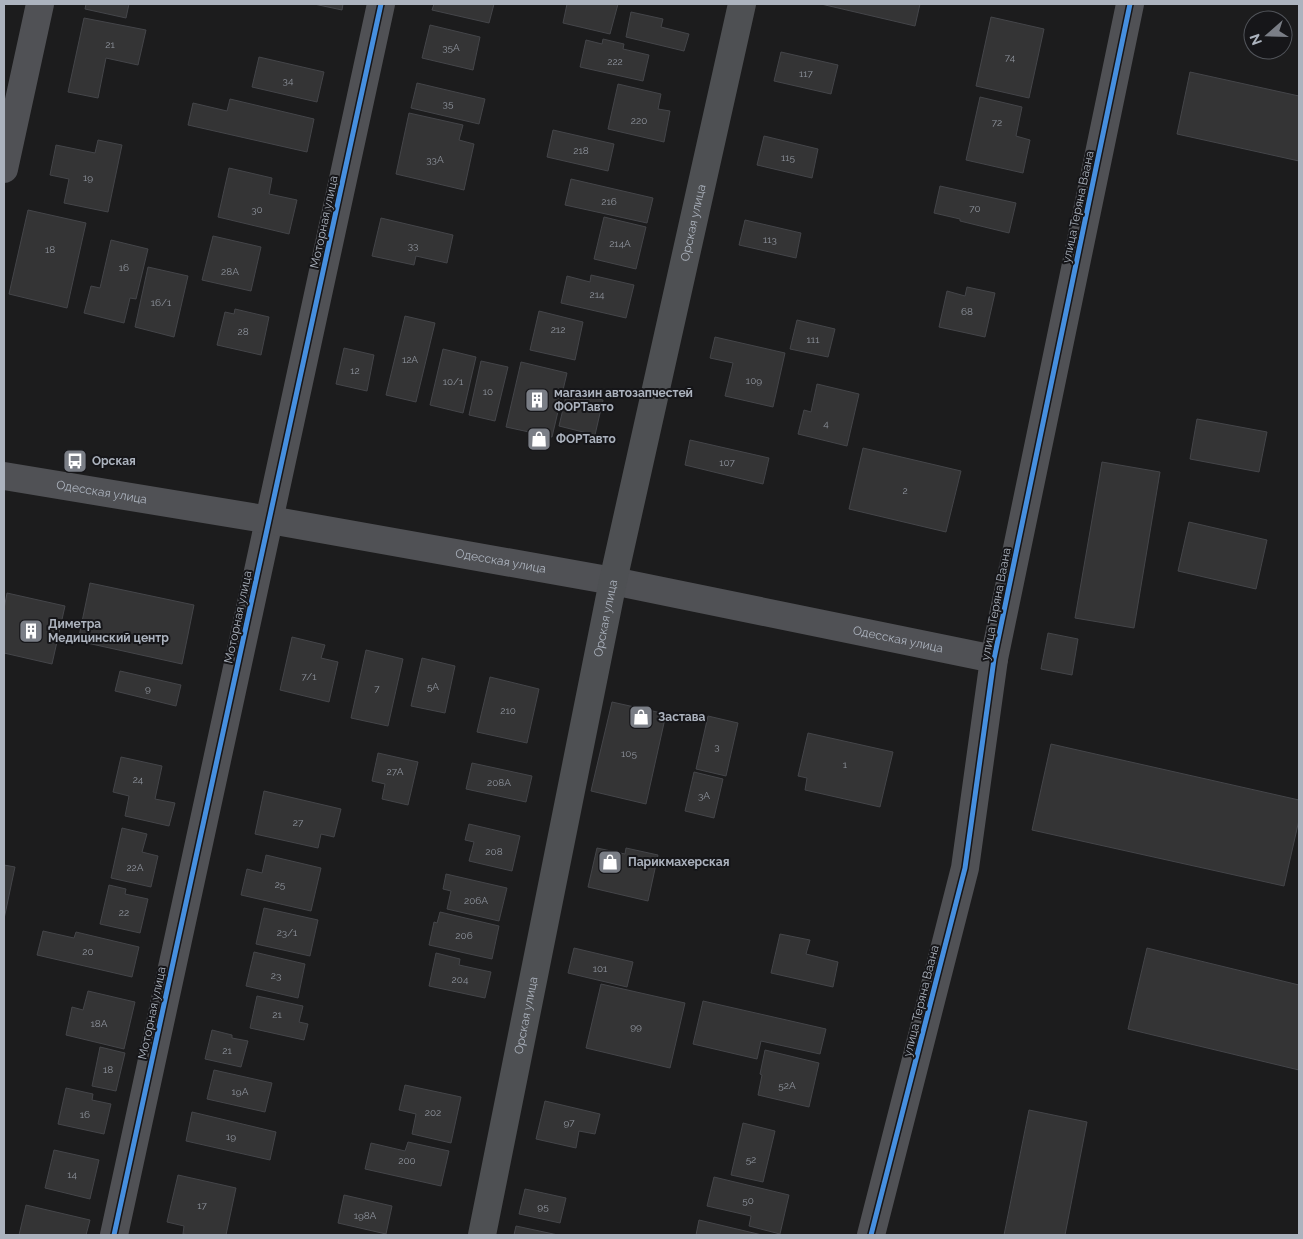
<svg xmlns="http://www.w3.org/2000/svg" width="1303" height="1239" font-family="Raleway,sans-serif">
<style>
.building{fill:#343435;stroke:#444549}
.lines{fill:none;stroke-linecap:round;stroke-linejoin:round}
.minor{stroke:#505155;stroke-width:28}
.tertiary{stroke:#505155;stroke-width:28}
.secondary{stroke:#4e5053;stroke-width:28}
.cycleway-casing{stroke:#161619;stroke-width:8}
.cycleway{stroke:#468fdf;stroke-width:5}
.labels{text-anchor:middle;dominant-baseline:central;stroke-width:4;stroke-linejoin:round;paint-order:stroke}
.number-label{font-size:10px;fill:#8e939c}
.street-label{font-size:12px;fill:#acb3be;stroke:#161619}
.poi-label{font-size:12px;font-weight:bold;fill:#acb3be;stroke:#161619;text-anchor:start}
</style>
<rect width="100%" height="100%" fill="#1c1c1d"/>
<path class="building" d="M 86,4 L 129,4 L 126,18 L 85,9 Z
M 314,4 L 343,4 L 342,10 Z
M 434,4 L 494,4 L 489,23 L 432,10 Z
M 567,4 L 618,4 L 610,34 L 563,23 Z
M 821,4 L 920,4 L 915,26 Z
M 631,12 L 663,19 L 661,27 L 689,34 L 684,51 L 626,37 Z
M 991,17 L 1044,29 L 1029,98 L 976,86 Z
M 84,18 L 146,30 L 138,65 L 106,58 L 98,98 L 68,92 Z
M 430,25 L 480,37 L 473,70 L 422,58 Z
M 603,39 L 624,44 L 623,49 L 649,55 L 643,81 L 580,67 L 586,40 L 602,44 Z
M 781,52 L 838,65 L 831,94 L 774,81 Z
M 259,57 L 324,72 L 317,102 L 252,87 Z
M 1190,72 L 1299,96 L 1299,161 L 1177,134 Z
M 417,83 L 485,99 L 479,124 L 411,108 Z
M 618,84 L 661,94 L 658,109 L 670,111 L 664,142 L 608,129 Z
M 980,97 L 1022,107 L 1016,136 L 1030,140 L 1023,173 L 966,160 Z
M 230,99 L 314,119 L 307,152 L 188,125 L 193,103 L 227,111 Z
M 409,113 L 463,125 L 459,140 L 474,144 L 464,190 L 396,174 Z
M 553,130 L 614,144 L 608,171 L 547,157 Z
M 764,136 L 818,149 L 812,178 L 757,165 Z
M 98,140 L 122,145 L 108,212 L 64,203 L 69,179 L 50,175 L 56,145 L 95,153 Z
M 229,168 L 272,178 L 269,194 L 297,200 L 289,234 L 218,217 Z
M 571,179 L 653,198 L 647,223 L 565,205 Z
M 940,186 L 1016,203 L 1009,233 L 960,221 L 960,219 L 934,213 Z
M 28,210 L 86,223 L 67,308 L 9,294 Z
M 604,217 L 646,227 L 636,269 L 594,259 Z
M 381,218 L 453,235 L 447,263 L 416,256 L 414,265 L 372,256 Z
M 745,220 L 801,233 L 796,258 L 739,245 Z
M 213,236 L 261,247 L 251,291 L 202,280 Z
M 111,240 L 148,249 L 136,299 L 130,298 L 124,323 L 84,313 L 91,286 L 100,288 Z
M 148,267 L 188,276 L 174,337 L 135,327 Z
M 591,275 L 634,285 L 626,318 L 561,303 L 567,276 L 590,282 Z
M 967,287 L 995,293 L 985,337 L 939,327 L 947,291 L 965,296 Z
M 235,309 L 269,317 L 261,355 L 217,345 L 225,312 L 234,314 Z
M 539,311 L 583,322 L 575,360 L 530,350 Z
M 405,316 L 435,323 L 416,402 L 386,395 Z
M 797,320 L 835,329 L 828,357 L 790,349 Z
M 715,337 L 785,353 L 773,407 L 725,396 L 733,363 L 710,358 Z
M 344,348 L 374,355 L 367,391 L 336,384 Z
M 443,349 L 476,357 L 463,413 L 430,405 Z
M 481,361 L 508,367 L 495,421 L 469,415 Z
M 521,362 L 567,373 L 552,437 L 506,427 Z
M 817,384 L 859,394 L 847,446 L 798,434 L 804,410 L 811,412 Z
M 567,392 L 603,400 L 595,435 L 559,426 Z
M 1197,419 L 1267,432 L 1259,472 L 1190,459 Z
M 690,440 L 769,458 L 763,484 L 685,465 Z
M 863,448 L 961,471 L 946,532 L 849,509 Z
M 1102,462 L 1160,472 L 1134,628 L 1075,618 Z
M 1189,522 L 1267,540 L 1256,589 L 1178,571 Z
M 90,583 L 194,605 L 182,664 L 78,641 Z
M 7,593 L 65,606 L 52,664 L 4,653 L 4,609 Z
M 1048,633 L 1078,639 L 1072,675 L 1041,669 Z
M 292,637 L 325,645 L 321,658 L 338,662 L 329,702 L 280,690 Z
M 366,650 L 403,659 L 388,726 L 351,718 Z
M 422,658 L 455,666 L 445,713 L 411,706 Z
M 120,671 L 181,685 L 176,706 L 115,691 Z
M 490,677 L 539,689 L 527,743 L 477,732 Z
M 612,702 L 666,714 L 646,804 L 591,791 Z
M 708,716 L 738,723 L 726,776 L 696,769 Z
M 808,733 L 893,752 L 880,807 L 805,790 L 807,778 L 798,776 Z
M 1051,744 L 1299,800 L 1299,820 L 1284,886 L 1032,830 Z
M 378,753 L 418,762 L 408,805 L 382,799 L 385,784 L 372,781 Z
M 121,757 L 162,766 L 155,799 L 175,803 L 169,826 L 125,816 L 129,796 L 113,792 Z
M 472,763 L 532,776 L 526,802 L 466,789 Z
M 694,772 L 723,779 L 714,818 L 685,811 Z
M 264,791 L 341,809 L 334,837 L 321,834 L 318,848 L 255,834 Z
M 469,824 L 520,836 L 512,871 L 469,861 L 474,842 L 465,840 Z
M 122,828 L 147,834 L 142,852 L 158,856 L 151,887 L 111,878 Z
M 597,848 L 625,854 L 626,848 L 658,855 L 648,901 L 588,887 Z
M 266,855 L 321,868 L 311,911 L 241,895 L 247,869 L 262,873 Z
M 4,865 L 15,867 L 4,919 Z
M 446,874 L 507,888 L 499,921 L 447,909 L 451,891 L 443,889 Z
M 109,885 L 126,889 L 125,894 L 148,899 L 140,933 L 100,924 Z
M 264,908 L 318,920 L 310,956 L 256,944 Z
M 440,912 L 499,926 L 492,959 L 429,945 L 434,922 L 437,923 Z
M 43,931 L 74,938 L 76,932 L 139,947 L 132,977 L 37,955 Z
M 780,934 L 810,940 L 806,954 L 838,962 L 833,987 L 771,973 Z
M 574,948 L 633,962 L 627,987 L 568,973 Z
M 1147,948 L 1299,985 L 1299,1070 L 1128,1029 Z
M 254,952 L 305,964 L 298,998 L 246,986 Z
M 436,953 L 460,959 L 459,965 L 491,972 L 485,998 L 429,986 Z
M 601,984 L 685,1003 L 670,1068 L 586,1048 Z
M 88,991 L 135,1002 L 124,1049 L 66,1035 L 72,1007 L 83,1010 Z
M 257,996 L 303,1006 L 299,1022 L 308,1024 L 304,1040 L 250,1028 Z
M 703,1001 L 826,1029 L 820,1054 L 761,1041 L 757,1059 L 693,1044 Z
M 212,1030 L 232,1035 L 232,1038 L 248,1041 L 241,1067 L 205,1059 Z
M 100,1047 L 125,1053 L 116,1091 L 92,1086 Z
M 765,1050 L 819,1063 L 809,1107 L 758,1095 L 762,1075 L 760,1074 Z
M 214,1070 L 272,1083 L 265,1112 L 207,1099 Z
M 405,1085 L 461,1097 L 451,1143 L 412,1134 L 416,1114 L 399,1110 Z
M 66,1088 L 93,1094 L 92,1100 L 111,1104 L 104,1134 L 58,1124 Z
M 545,1101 L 600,1114 L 595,1134 L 579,1131 L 576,1148 L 536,1139 Z
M 1029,1110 L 1087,1122 L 1065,1235 L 1004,1235 Z
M 192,1112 L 276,1132 L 270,1160 L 186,1141 Z
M 743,1123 L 775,1131 L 763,1182 L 731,1175 Z
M 408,1142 L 449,1151 L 441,1186 L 365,1169 L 371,1143 L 405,1151 Z
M 54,1150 L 99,1160 L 90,1199 L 45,1188 Z
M 178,1175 L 236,1188 L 226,1235 L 190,1235 L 183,1234 L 184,1226 L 167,1222 Z
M 714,1177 L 789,1195 L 780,1234 L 749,1226 L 751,1216 L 707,1206 Z
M 525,1189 L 566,1198 L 560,1223 L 519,1214 Z
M 344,1195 L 392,1206 L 386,1234 L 338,1223 Z
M 26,1205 L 90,1220 L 86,1235 L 19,1235 Z
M 699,1220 L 762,1235 L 696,1235 Z
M 516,1226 L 558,1235 L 514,1235 Z"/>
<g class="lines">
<path class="minor" d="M 4,169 L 40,4
M 114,1235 L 381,4"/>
<g class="tertiary">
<path id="s1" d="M 4,476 L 270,520 L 613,581 L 994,659"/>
<path d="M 871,1235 L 965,868 L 994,659 L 1130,4"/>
</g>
<path class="secondary" id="s2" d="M 482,1235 L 613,581 L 742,4"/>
<g class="cycleway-casing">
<path id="cycleway" d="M 114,1235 L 381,4
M 871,1235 L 965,868 L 994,659 L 1130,4"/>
</g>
<use href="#cycleway" class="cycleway"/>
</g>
<defs>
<g id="building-square" transform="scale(1.25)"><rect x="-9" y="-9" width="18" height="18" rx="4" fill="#7a7e86" stroke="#161619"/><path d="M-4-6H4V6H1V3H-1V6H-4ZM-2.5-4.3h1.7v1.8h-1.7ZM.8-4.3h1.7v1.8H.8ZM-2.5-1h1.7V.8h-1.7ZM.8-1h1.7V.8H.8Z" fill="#fff"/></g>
<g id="shop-square" transform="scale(1.25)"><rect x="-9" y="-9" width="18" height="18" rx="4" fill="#7a7e86" stroke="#161619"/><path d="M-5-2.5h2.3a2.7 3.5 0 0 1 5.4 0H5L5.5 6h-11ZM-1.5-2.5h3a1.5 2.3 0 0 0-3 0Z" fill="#fff"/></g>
<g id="bus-square" transform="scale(1.25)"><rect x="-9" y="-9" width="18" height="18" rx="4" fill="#7a7e86" stroke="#161619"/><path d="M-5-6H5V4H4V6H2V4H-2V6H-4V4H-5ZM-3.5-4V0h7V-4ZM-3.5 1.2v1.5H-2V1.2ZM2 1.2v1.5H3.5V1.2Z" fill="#fff"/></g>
</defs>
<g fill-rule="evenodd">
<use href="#building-square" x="537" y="400"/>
<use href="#shop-square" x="539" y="439"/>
<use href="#bus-square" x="75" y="461"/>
<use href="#building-square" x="31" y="631"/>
<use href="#shop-square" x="641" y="717"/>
<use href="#shop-square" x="610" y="862"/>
</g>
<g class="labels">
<g class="number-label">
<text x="110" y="44">21</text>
<text x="451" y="47">35А</text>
<text x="1010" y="57">74</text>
<text x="615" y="61">222</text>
<text x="806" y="73">117</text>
<text x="288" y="80">34</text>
<text x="448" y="103">35</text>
<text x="639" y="120">220</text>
<text x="997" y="122">72</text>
<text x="581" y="150">218</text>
<text x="788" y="157">115</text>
<text x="435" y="159">33А</text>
<text x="88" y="177">19</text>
<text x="609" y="201">216</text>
<text x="975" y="208">70</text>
<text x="257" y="209">30</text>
<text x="770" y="239">113</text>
<text x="620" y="243">214А</text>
<text x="413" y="245">33</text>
<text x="50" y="249">18</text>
<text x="124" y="267">16</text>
<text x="230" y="271">28А</text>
<text x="597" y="294">214</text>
<text x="161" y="302">16/1</text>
<text x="967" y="311">68</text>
<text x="558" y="329">212</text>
<text x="243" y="331">28</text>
<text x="813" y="339">111</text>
<text x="410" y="359">12А</text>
<text x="355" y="370">12</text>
<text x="754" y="380">109</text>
<text x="453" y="381">10/1</text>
<text x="488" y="391">10</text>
<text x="826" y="423">4</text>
<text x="727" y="462">107</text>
<text x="905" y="490">2</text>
<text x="309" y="676">7/1</text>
<text x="433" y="686">5А</text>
<text x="148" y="688">9</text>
<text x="377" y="688">7</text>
<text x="508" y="710">210</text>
<text x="717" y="746">3</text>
<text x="629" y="753">105</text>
<text x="845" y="764">1</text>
<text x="395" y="771">27А</text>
<text x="138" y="779">24</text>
<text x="499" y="782">208А</text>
<text x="704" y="795">3А</text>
<text x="298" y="822">27</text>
<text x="494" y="851">208</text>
<text x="135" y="867">22А</text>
<text x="280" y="884">25</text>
<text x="476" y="900">206А</text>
<text x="124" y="912">22</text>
<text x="287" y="932">23/1</text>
<text x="464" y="935">206</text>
<text x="88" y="951">20</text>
<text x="600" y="968">101</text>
<text x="276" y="975">23</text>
<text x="460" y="979">204</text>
<text x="277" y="1014">21</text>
<text x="99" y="1023">18А</text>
<text x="636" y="1026">99</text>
<text x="227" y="1050">21</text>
<text x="108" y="1069">18</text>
<text x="787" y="1085">52А</text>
<text x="240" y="1091">19А</text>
<text x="433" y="1112">202</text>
<text x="85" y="1114">16</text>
<text x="569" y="1122">97</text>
<text x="231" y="1136">19</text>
<text x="751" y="1159">52</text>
<text x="407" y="1160">200</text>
<text x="72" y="1174">14</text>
<text x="748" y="1200">50</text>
<text x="202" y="1205">17</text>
<text x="543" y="1206">95</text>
<text x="365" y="1215">198А</text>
</g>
<g class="street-label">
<text transform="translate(1078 207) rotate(-78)">улица Теряна Ваана</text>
<text transform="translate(324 222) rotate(-78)">Моторная улица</text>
<text stroke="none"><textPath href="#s2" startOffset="1034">Орская улица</textPath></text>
<text stroke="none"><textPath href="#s1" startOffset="99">Одесская улица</textPath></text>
<text stroke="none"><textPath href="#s1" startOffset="504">Одесская улица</textPath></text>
<text transform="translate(996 604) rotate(-79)">улица Теряна Ваана</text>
<text transform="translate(238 617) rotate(-78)">Моторная улица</text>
<text stroke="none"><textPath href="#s2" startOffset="629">Орская улица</textPath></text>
<text stroke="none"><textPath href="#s1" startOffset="909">Одесская улица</textPath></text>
<text transform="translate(921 1001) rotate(-76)">улица Теряна Ваана</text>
<text transform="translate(152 1013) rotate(-78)">Моторная улица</text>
<text stroke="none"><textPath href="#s2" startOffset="224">Орская улица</textPath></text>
</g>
<g class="poi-label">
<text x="554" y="393">магазин автозапчестей<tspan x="554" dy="14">ФОРТавто</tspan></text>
<text x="556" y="439">ФОРТавто</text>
<text x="92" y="461">Орская</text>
<text x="48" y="624">Диметра<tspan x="48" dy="14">Медицинский центр</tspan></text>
<text x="658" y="717">Застава</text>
<text x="628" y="862">Парикмахерская</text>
</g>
</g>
<rect width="1303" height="1239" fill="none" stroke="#acb3be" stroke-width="10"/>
<g transform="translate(1268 35) rotate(250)"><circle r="24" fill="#161619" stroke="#52555b"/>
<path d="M0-4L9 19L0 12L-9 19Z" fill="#7a7e86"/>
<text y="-8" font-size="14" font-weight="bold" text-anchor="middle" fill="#acb3be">N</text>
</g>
</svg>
